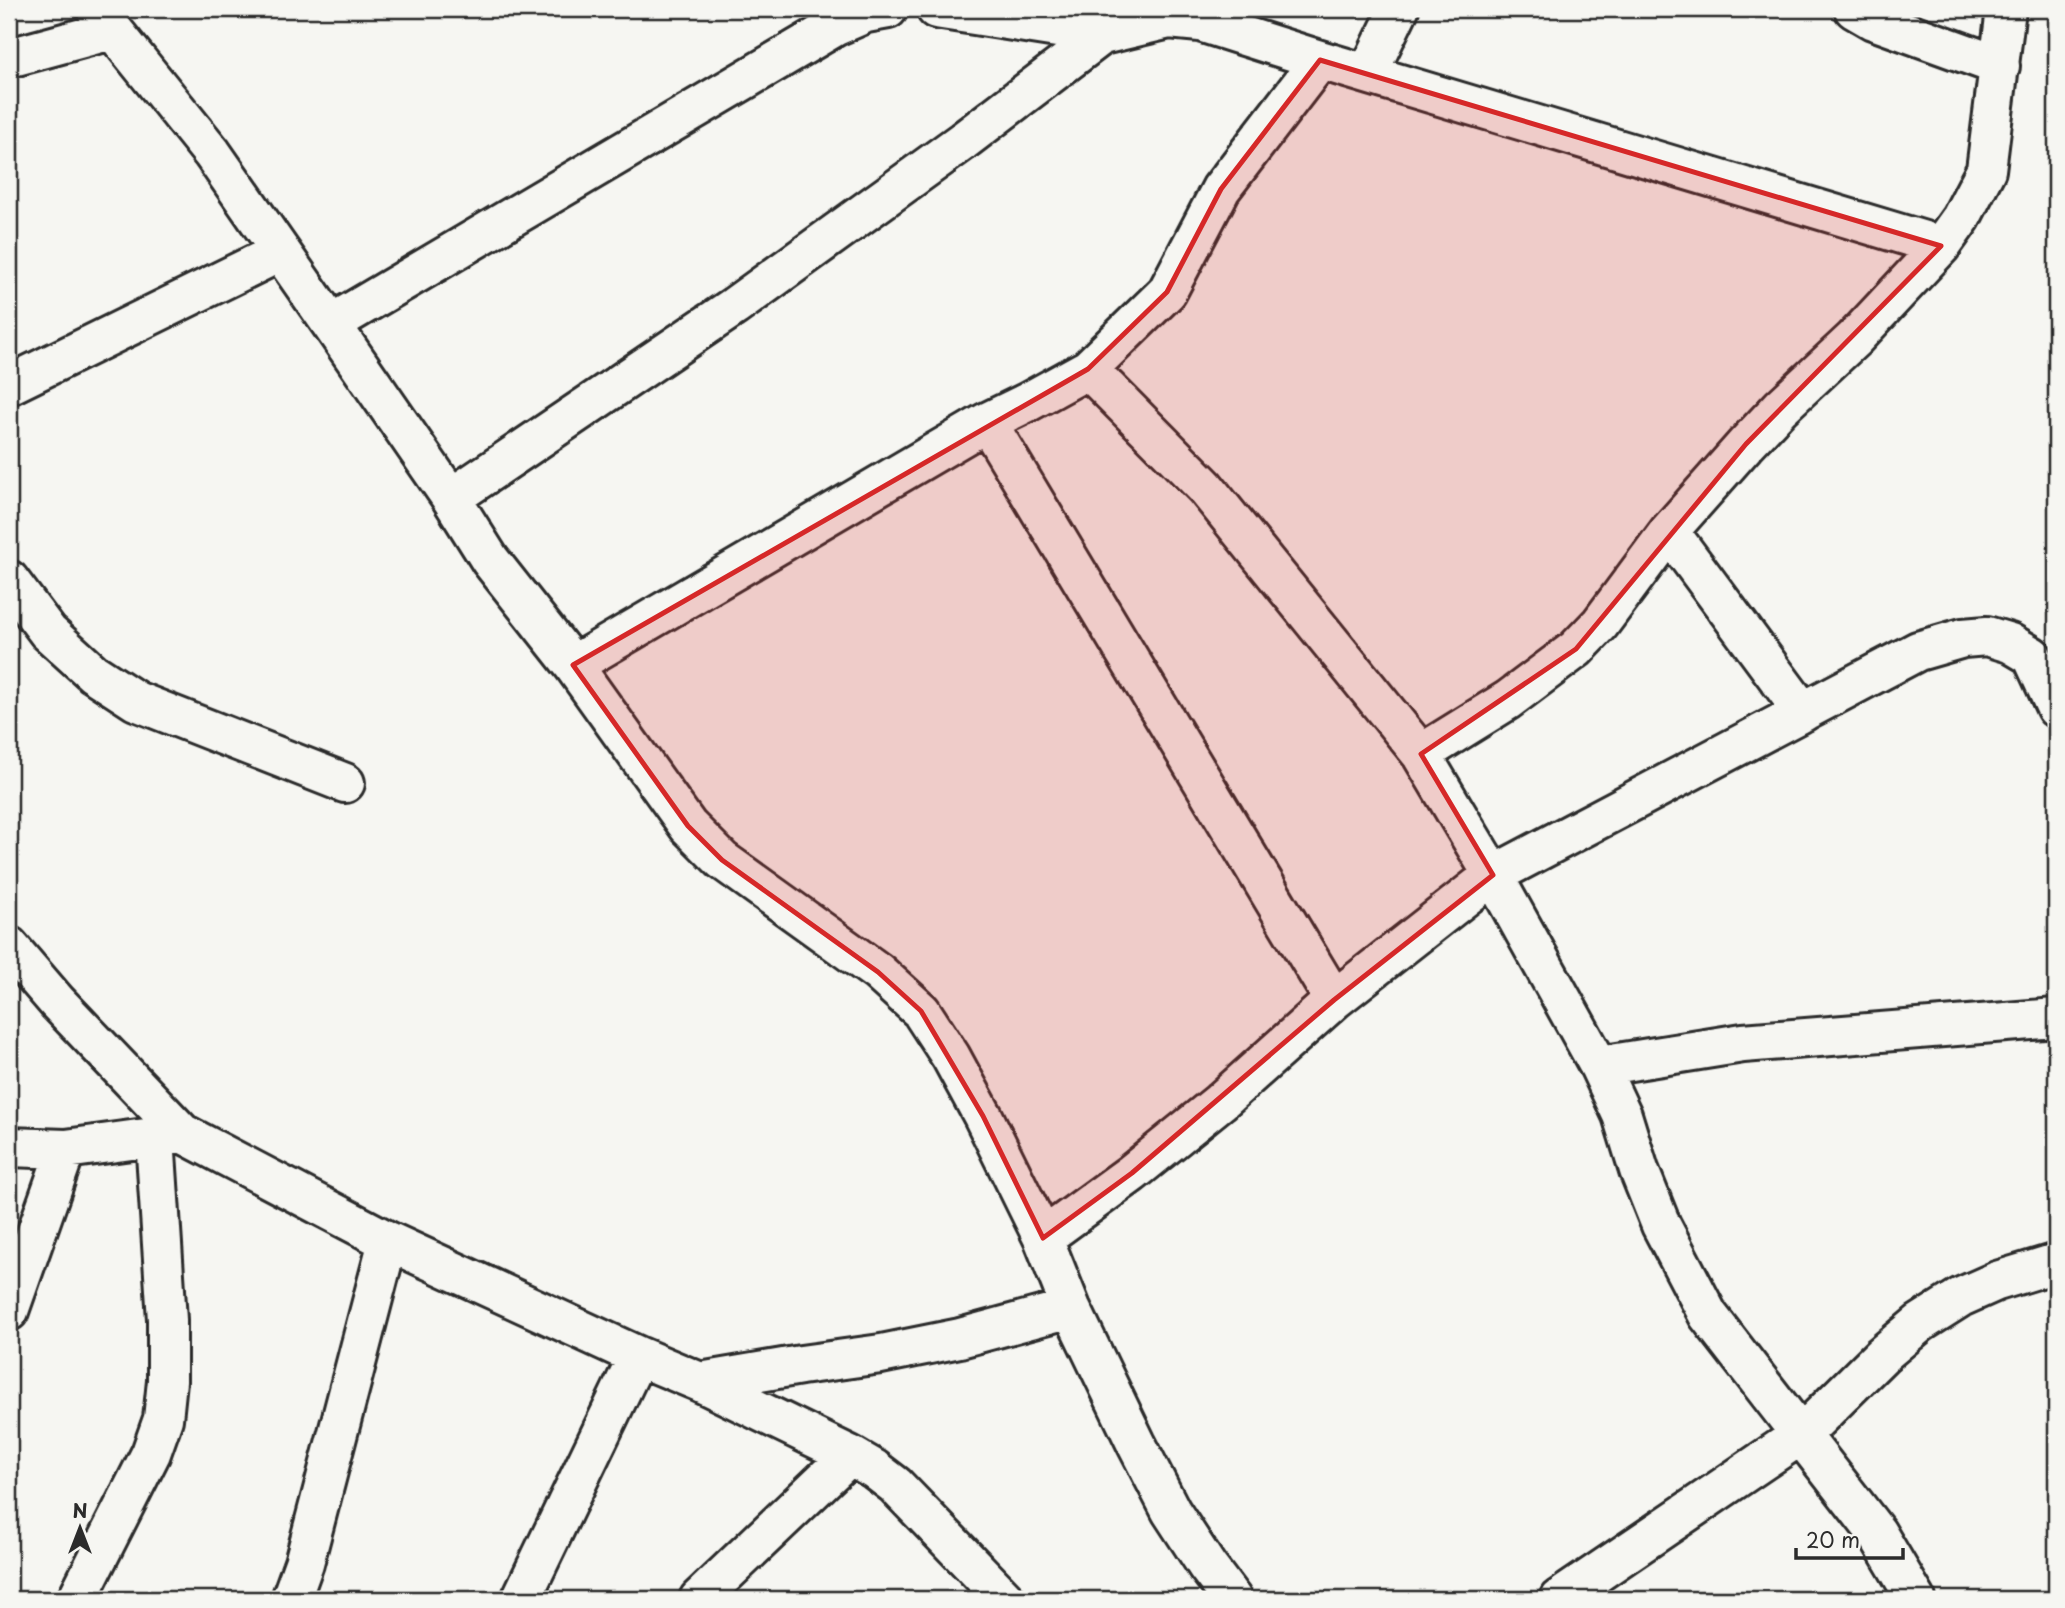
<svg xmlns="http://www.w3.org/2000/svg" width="2065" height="1608" font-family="'Playpen Sans',sans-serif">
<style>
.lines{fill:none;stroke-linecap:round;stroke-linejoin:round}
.minor-casing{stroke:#2b2b2b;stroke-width:44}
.minor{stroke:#f6f6f2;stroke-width:38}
.marked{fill:#d62828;fill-opacity:0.2;stroke:#d62828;stroke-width:5;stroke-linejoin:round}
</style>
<rect width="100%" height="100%" fill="#f6f6f2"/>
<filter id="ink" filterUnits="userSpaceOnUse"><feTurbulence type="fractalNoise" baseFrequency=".0143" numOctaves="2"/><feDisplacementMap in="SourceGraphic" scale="14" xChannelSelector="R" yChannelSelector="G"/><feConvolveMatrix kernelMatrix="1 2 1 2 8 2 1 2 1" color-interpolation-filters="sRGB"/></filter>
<g filter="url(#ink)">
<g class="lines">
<g class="minor-casing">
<path id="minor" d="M 96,9 L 212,153 L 331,324 L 451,498 L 490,560 L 573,665 L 688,826 L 722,860 L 878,972 L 921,1011 L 951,1057 L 983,1116 L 1043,1238 L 1071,1308 L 1136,1443 L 1171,1511 L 1207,1566 L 1232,1599
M 936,9 L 1102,35
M 1854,9 L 1873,20 L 2000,66
M 9,58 L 112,30
M 1368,73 L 1399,9
M 331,324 L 836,26 L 866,13 L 888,9
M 1088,369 L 1205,487 L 1421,754 L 1493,875 L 1599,1066 L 1622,1115 L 1639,1170 L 1661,1225 L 1708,1315 L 1877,1533 L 1916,1599
M 9,385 L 280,252
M 987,422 L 1334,1000
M 451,498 L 735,306 L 963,141 L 1102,35 L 1169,19 L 1200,22 L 1320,60 L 1941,246
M 1669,531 L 1803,712
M 9,580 L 48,632 L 93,673 L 136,701 L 345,783
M 573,665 L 987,422 L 1028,402 L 1088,369 L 1167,292 L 1221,189 L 1320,60
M 1421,754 L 1508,700 L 1576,649 L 1600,624 L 1669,531 L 1746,444 L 1781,407 L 1854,339 L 1941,246 L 1961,218 L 1986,170 L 2006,9
M 9,946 L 57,1002 L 182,1133
M 1599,1066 L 1743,1043 L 2056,1018
M 9,1147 L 66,1149 L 182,1133 L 388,1241 L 638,1356 L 700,1382 L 850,1455 L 874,1469 L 895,1485 L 1005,1599
M 1043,1238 L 1132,1173 L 1220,1102 L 1334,1000 L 1493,875 L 1918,651 L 1963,638 L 1987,636 L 2010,643 L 2032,656 L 2056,708
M 9,1311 L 66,1149
M 700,1382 L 801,1365 L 881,1354 L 960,1338 L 1071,1308
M 77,1599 L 151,1453 L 163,1419 L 167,1381 L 167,1320 L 155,1138
M 291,1599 L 304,1563 L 388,1241
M 521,1599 L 638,1356
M 699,1599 L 850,1455
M 1559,1599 L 1802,1434 L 1882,1355 L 1920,1323 L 1961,1297 L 1997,1281 L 2056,1263"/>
</g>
<use href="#minor" class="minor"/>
</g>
</g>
<path class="marked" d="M 1320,60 L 1941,246 L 1746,444 L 1576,649 L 1421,754 L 1493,875 L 1334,1000 L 1132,1173 L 1043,1238 L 983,1116 L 921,1011 L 878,972 L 722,860 L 688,826 L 573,665 L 1088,369 L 1167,292 L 1221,189 Z"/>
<rect width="2065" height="1608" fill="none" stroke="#f6f6f2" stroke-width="35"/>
<rect x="18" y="18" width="2030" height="1573" fill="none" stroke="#2b2b2b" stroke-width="2.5" filter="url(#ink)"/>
<g transform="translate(80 1528)" stroke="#f6f6f2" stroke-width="5" paint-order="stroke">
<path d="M0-5L12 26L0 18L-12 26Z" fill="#2b2b2b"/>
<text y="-10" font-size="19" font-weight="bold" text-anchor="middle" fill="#2b2b2b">N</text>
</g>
<path d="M1796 1548v10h107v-10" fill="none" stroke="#2b2b2b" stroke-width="3.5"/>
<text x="1806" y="1548" font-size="21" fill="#2b2b2b" stroke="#f6f6f2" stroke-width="5" paint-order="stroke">20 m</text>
</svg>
